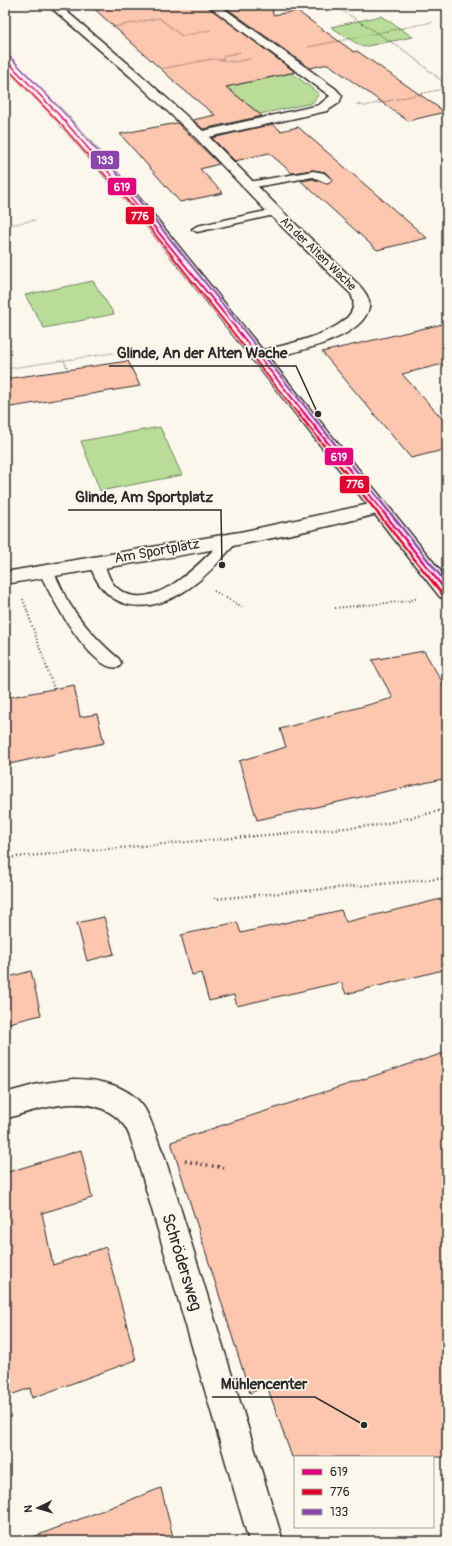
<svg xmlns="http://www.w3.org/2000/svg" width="452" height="1546" font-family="Pangolin,sans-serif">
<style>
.green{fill:#b9dd98;stroke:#728462}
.building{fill:#fcc6af;stroke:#2b2b2b}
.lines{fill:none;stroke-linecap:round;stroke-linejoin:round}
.lane-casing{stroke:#2b2b2b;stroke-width:3}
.street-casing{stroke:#2b2b2b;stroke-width:3}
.secondary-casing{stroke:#2b2b2b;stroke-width:3}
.path-far3{stroke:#2b2b2b;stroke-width:1.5;stroke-dasharray:0.5 1.5;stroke-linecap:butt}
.path-far2{stroke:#2b2b2b;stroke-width:2;stroke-dasharray:1 2.5;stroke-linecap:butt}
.path-far1{stroke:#2b2b2b;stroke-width:2.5;stroke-dasharray:1 3;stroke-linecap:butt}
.path{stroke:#2b2b2b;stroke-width:3.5;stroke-dasharray:1.5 4;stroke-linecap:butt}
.lane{fill:#fbf7ec;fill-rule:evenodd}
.street{fill:#fbf7ec;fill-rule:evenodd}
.secondary{fill:#fbf7ec;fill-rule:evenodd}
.bus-1-far2-casing{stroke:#fbf7ec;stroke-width:3}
.bus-1-far1-casing{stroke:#fbf7ec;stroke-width:4}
.bus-1-casing{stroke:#fbf7ec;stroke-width:5}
.bus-2-far2-casing{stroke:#fbf7ec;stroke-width:3}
.bus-2-far1-casing{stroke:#fbf7ec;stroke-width:4}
.bus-2-casing{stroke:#fbf7ec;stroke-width:5}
.bus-3-far2-casing{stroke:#fbf7ec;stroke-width:3}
.bus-3-far1-casing{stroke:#fbf7ec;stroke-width:4}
.bus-3-casing{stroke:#fbf7ec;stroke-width:5}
.bus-1-far2{stroke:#e5007d;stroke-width:1.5}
.bus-1-far1{stroke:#e5007d;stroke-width:2}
.bus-1{stroke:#e5007d;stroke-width:2.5}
.bus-2-far2{stroke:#e4002b;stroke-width:1.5}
.bus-2-far1{stroke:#e4002b;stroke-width:2}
.bus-2{stroke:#e4002b;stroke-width:2.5}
.bus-3-far2{stroke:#8e44ad;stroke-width:1.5}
.bus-3-far1{stroke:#8e44ad;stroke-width:2}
.bus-3{stroke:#8e44ad;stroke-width:2.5}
.labels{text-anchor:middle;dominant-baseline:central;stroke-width:3.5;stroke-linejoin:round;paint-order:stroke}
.far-street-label{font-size:12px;fill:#2b2b2b;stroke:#fbf7ec}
.street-label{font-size:14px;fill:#2b2b2b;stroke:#fbf7ec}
.near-street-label{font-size:17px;fill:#2b2b2b;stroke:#fbf7ec}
.leader{fill:none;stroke:#2b2b2b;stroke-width:1.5}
.callout-dot{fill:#2b2b2b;stroke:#fbf7ec;stroke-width:1.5}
.callout-label{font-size:15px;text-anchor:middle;font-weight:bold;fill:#2b2b2b;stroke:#fbf7ec;stroke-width:3.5;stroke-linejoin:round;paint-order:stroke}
.line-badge{stroke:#fbf7ec;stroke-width:1.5}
.badge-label{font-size:11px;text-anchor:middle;font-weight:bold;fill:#fff}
</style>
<rect width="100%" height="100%" fill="#fbf7ec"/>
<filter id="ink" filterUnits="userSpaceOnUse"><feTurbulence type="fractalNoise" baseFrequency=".025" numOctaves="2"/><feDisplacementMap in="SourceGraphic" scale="8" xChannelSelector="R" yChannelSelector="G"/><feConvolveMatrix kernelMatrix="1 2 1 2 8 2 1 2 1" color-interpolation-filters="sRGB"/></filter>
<g filter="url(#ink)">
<path class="green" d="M 381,16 L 413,37 L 362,47 L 331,27 Z
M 292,73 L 319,94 L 312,103 L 260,114 L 226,87 Z
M 93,281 L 114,314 L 44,328 L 25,295 Z
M 160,427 L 182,475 L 100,491 L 81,441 Z"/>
<path class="building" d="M 90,5 L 206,5 L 295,72 L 226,87 L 262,116 L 203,129 L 193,120 L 215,115 L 173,81 L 174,81 Z
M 222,5 L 272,5 L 273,15 L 297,11 L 354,52 L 357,51 L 445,112 L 408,121 L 328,64 L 310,68 Z
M 177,123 L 219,164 L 200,169 L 223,193 L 180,202 L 120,134 Z
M 273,124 L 281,131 L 298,127 L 427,238 L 377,250 L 301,181 L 313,179 L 328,184 L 333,180 L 325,172 L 313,170 L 292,173 L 269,153 L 235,161 L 212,138 Z
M 447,323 L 447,363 L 402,374 L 447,424 L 447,449 L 411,458 L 322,352 Z
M 128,361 L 140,386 L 5,408 L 5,379 Z
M 424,651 L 447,690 L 447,778 L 257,820 L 239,761 L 286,747 L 280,729 L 393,698 L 372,660 Z
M 74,685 L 80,717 L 97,714 L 104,743 L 5,765 L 5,698 Z
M 441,899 L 447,913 L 447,969 L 346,994 L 341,982 L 237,1006 L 234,995 L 209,1001 L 201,973 L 192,975 L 181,935 L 237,922 L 241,933 L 341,910 L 346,922 Z
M 104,917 L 114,954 L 87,961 L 77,923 Z
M 31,971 L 41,1015 L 5,1024 L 5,978 Z
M 447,1052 L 447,1457 L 292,1457 L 267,1386 L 250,1393 L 171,1142 Z
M 81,1150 L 92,1198 L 42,1213 L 53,1265 L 106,1247 L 136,1360 L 32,1398 L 30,1388 L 5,1397 L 5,1173 Z
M 161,1488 L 174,1541 L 28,1541 L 28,1539 Z"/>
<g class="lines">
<g class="lane-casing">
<path id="lane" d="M 313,171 L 324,173 L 332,180 L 327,183 L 313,177 L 249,188 L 244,185 L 249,182 Z
M 275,209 L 279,210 L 280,212 L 279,214 L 197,232 L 192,229 L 197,226 Z
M 233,533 L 238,535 L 240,538 L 238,541 C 223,557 209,574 192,586 C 152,616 105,615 89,562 L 91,559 L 96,557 L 101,559 C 107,567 107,578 115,586 C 150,621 205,558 228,535 Z
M 46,566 L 51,568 C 57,577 61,588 66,598 C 80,622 98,641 119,659 L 121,663 L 119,667 C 92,675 48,592 39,571 L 41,568 Z"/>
</g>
<g class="street-casing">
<path id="street" d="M 48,5 L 59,5 L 139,73 L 203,131 L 319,105 L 330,96 L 207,5 L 219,5 L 336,89 L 342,96 L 339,103 L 327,111 L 209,137 L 280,209 L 359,285 C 364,291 371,299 369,307 C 363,341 285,354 257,361 L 251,359 L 249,356 L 251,353 C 274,347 370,331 351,294 L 270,215 L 196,138 L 131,77 Z
M 440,5 L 447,5 L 447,9 Z
M 379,502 L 385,504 L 388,508 L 385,512 C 261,545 132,563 5,584 L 5,572 L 240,532 Z
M 73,1079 C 98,1079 130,1085 145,1109 C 153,1123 157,1140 164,1155 L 283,1541 L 249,1541 L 136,1155 C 132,1145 130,1132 123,1124 C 94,1089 42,1108 5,1119 L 5,1093 L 38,1084 Z"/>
</g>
<g class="secondary-casing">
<path id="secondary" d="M 5,56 L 9,57 L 66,115 L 147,207 L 447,579 L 447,599 L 440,597 L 137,213 L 58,121 L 5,66 Z"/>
</g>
<path class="path-far3" d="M 334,5 L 405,51 L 447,85
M 113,27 L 159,18 L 182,36 L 211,30
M 308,47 L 433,22
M 222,60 L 224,56 L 240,52
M 161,69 L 212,59 L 235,62 L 250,59
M 357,104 L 365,106 L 447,88
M 5,226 L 35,220
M 64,361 L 68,370
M 5,369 L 113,353"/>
<path class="path-far2" d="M 214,591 L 242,607
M 23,599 L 54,689
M 335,608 L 408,601 L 418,598"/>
<path class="path-far1" d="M 5,858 L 380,825 L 447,809
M 214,899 L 447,878"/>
<path class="path" d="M 185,1161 L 224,1168"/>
<use href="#lane" class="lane"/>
<use href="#street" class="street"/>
<use href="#secondary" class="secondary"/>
<g class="bus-1-far2-casing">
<path id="bus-1-far2" d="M 5,59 L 62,118 L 118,183"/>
</g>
<g class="bus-1-far1-casing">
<path id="bus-1-far1" d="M 118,182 L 305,414"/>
</g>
<g class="bus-1-casing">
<path id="bus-1" d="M 304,413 L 447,592"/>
</g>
<g class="bus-2-far2-casing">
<path id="bus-2-far2" d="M 5,66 L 58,121 L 112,183"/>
</g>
<g class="bus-2-far1-casing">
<path id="bus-2-far1" d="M 111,182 L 138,213 L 298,414"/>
</g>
<g class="bus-2-casing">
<path id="bus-2" d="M 298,413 L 443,595"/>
</g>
<g class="bus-3-far2-casing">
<path id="bus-3-far2" d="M 9,56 L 66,115 L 125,183"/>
</g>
<g class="bus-3-far1-casing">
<path id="bus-3-far1" d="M 124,182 L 311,414"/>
</g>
<g class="bus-3-casing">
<path id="bus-3" d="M 310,413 L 447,584"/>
</g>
<use href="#bus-1-far2" class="bus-1-far2"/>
<use href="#bus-1-far1" class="bus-1-far1"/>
<use href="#bus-1" class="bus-1"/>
<use href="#bus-2-far2" class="bus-2-far2"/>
<use href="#bus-2-far1" class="bus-2-far1"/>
<use href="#bus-2" class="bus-2"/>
<use href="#bus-3-far2" class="bus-3-far2"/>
<use href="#bus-3-far1" class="bus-3-far1"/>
<use href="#bus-3" class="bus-3"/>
</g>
</g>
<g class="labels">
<g class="far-street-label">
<text transform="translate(318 254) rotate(44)">An der Alten Wache</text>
</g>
<g class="street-label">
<text transform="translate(157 551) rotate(-10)">Am Sportplatz</text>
</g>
<g class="near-street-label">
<text transform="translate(182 1262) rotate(73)">Schrödersweg</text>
</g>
</g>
<path class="leader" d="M318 414L296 366H109M222 565L221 510H68M364 1425L315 1397H212"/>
<g class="callout-dot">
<circle cx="318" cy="414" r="4"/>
<circle cx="222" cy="565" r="4"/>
<circle cx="364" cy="1425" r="4"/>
</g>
<g class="callout-label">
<text x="202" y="358">Glinde, An der Alten Wache</text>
<text x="144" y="502">Glinde, Am Sportplatz</text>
<text x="264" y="1389">Mühlencenter</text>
</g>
<g class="line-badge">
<rect x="90" y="150" width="30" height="20" rx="4" fill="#8e44ad"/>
<rect x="107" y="177" width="30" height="19" rx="4" fill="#e5007d"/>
<rect x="125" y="206" width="30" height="19" rx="4" fill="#e4002b"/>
<rect x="324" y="447" width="30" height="19" rx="4" fill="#e5007d"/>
<rect x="339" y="475" width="31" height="19" rx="4" fill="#e4002b"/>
</g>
<g class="badge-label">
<text x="105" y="164">133</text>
<text x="122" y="191">619</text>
<text x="140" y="220">776</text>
<text x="339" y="461">619</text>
<text x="355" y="488">776</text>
</g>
<rect width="452" height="1546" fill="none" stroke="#fbf7ec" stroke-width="20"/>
<rect x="10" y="10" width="432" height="1526" fill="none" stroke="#2b2b2b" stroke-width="1.5" filter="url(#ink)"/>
<rect x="294" y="1456" width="140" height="72" fill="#fbf7ec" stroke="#a8a59f"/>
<rect x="302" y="1469" width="20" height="6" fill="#e5007d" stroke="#a8a59f"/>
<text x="330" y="1476" font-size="12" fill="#2b2b2b">619</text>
<rect x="302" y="1489" width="20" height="6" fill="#e4002b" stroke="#a8a59f"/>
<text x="330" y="1496" font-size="12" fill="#2b2b2b">776</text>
<rect x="302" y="1509" width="20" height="6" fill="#8e44ad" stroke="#a8a59f"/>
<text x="330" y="1516" font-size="12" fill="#2b2b2b">133</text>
<g transform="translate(38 1508) rotate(265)" stroke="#fbf7ec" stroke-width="3" paint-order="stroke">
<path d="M0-3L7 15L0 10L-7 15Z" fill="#2b2b2b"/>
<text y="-6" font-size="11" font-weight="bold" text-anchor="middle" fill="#2b2b2b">N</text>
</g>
</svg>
